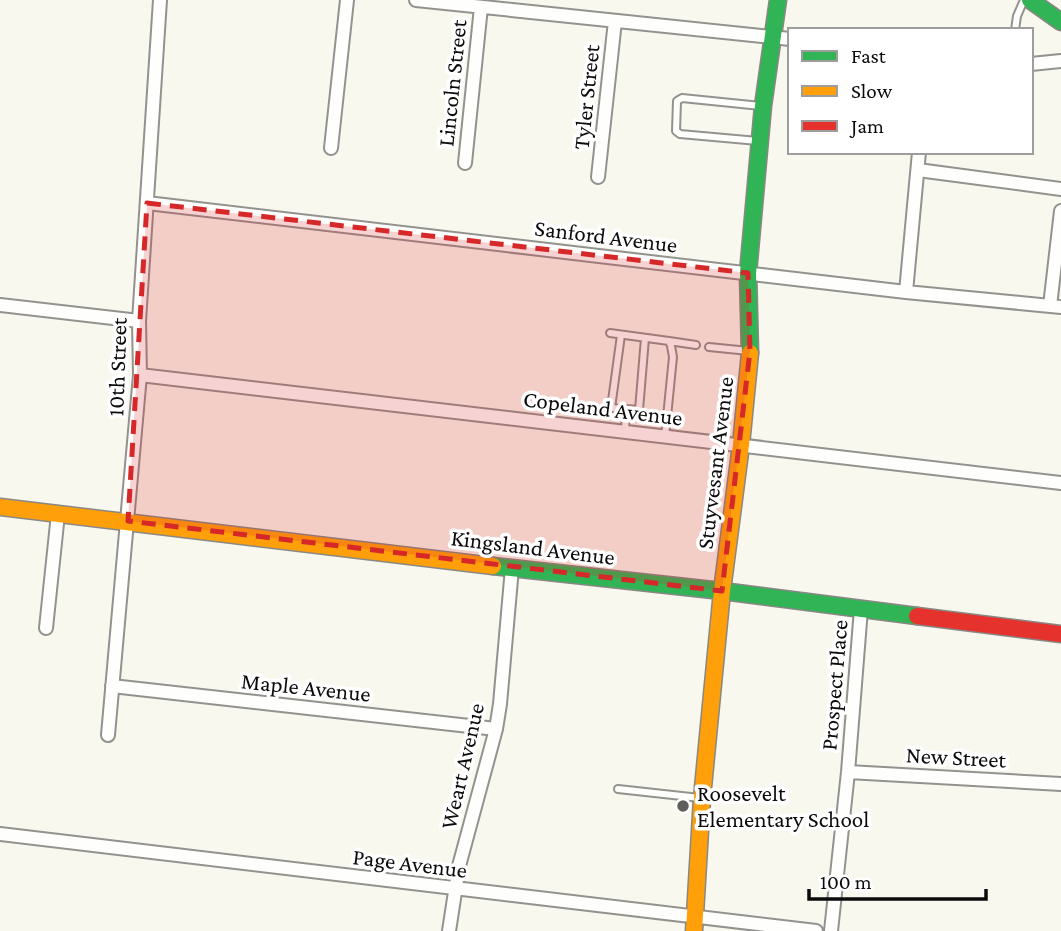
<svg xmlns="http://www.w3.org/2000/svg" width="1061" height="931" font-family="'Crimson Pro',serif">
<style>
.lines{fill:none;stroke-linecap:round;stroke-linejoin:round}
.lane-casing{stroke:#92928e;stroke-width:10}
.street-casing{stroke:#92928e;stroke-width:16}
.fast-casing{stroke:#898884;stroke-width:19}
.slow-casing{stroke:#898884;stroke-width:19}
.jam-casing{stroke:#898884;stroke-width:19}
.lane{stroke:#fefefd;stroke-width:6}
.street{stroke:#fefefd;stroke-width:12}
.fast{stroke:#30b455;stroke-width:16}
.slow{stroke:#ff9f0a;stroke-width:16}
.jam{stroke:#e5322d;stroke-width:16}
.marked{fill:#d62828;fill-opacity:0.2;stroke:#d62828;stroke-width:5;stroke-dasharray:14 9;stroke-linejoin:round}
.poi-dot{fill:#5e5e5b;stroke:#fff;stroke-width:2.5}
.labels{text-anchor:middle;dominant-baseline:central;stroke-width:7;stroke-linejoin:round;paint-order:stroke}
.street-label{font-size:23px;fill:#0b0b0b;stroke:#fff}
.poi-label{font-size:23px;fill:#0b0b0b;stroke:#fff;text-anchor:start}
</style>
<rect width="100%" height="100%" fill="#f9f8ef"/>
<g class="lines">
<g class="lane-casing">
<path id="lane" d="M 1015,30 L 1017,16 L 1024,0
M 758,141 L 680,134 L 676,131 L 677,101 L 682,98 L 761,106
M 610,333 L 669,341 L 671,346 L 673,357 L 665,437
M 621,335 L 611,408 L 639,410 L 645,338
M 669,341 L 696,345
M 709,347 L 749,351
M 625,432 L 626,409
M 618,789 L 700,798"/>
</g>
<g class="street-casing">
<path id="street" d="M 416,0 L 790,39
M 1031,64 L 1061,61
M 331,148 L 347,0
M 465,163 L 481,7
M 918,170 L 1061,189
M 598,177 L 615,21
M 147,203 L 906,292 L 1061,307
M 906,292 L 919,152
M 0,305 L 139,321
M 1050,306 L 1061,211
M 140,375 L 1061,483
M 46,628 L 58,514
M 112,686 L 496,729
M 108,735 L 140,375 L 139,321 L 160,0
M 848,772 L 1061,784
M 0,834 L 816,931
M 449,931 L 459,866 L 496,729 L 500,704 L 512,568
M 831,931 L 848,772 L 861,609"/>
</g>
<g class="fast-casing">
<path id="fast" d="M 1030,0 L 1061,22
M 750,353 L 748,273 L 763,106 L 778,0
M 493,566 L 722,591 L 917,616"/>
</g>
<g class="slow-casing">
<path id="slow" d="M 0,507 L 493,566
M 694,931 L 702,798 L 722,591 L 741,445 L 750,353"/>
</g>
<g class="jam-casing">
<path id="jam" d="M 917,616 L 1061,634"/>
</g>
<use href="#lane" class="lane"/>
<use href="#street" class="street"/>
<use href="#fast" class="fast"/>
<use href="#slow" class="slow"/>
<use href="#jam" class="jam"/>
</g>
<path class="marked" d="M 147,203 L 748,273 L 750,351 L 722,591 L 128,521 Z"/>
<circle class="poi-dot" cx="683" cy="806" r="7"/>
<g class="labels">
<g class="street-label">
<text transform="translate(452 83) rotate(-84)">Lincoln Street</text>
<text transform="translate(586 97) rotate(-84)">Tyler Street</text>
<text transform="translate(606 236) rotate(7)">Sanford Avenue</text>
<text transform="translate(117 367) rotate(-88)">10th Street</text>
<text transform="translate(603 408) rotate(7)">Copeland Avenue</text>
<text transform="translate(715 463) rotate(-83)">Stuyvesant Avenue</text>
<text transform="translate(533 547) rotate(7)">Kingsland Avenue</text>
<text transform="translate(834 685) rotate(-85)">Prospect Place</text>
<text transform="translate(306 687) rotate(6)">Maple Avenue</text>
<text transform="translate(956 757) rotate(3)">New Street</text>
<text transform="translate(462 766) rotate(-77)">Weart Avenue</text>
<text transform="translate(410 863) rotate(7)">Page Avenue</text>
</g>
<g class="poi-label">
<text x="697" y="793">Roosevelt<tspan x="697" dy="26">Elementary School</tspan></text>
</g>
</g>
<rect x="788" y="28" width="245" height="126" fill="#ffffff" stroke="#9d9d9d" stroke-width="2"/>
<rect x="802" y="51" width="35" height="10" fill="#30b455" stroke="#9d9d9d" stroke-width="2"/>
<text x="851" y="63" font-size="21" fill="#0b0b0b">Fast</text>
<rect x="802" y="86" width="35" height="10" fill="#ff9f0a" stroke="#9d9d9d" stroke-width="2"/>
<text x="851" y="98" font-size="21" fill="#0b0b0b">Slow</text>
<rect x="802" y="121" width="35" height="10" fill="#e5322d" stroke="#9d9d9d" stroke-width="2"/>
<text x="851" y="133" font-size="21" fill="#0b0b0b">Jam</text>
<path d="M809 889v10h177v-10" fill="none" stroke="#0b0b0b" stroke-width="3.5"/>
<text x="820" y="889" font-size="21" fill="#0b0b0b" stroke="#ffffff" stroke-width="5" paint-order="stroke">100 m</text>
</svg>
